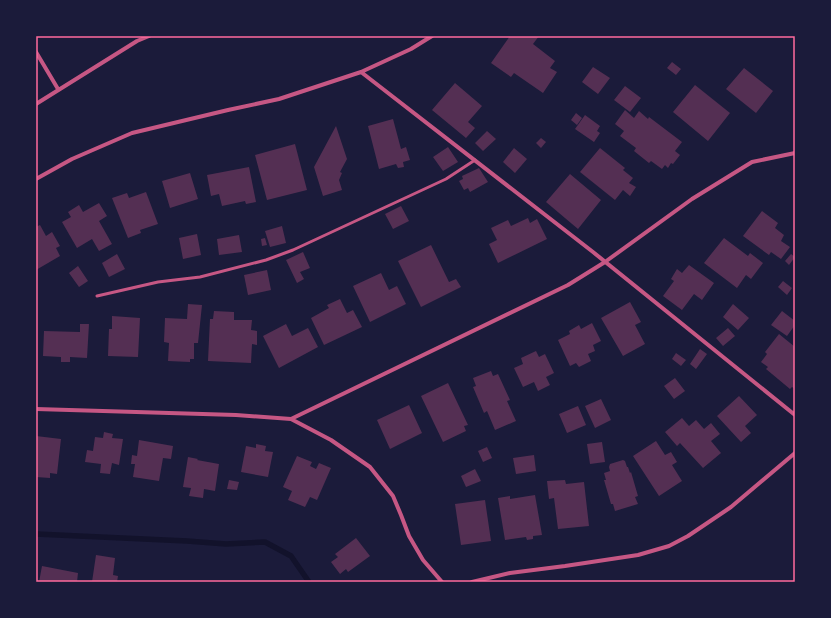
<svg xmlns="http://www.w3.org/2000/svg" width="831" height="618" font-family="Overpass,sans-serif">
<style>
.lines{fill:none;stroke-linecap:round;stroke-linejoin:round}
.stream{stroke:#12122b;stroke-width:5.5}
.building{fill:#542f53}
.service{stroke:#c65784;stroke-width:3}
.minor{stroke:#c65784;stroke-width:4}
.neatline{fill:none;stroke:#ff6b9d;stroke-width:1.5}
</style>
<rect width="100%" height="100%" fill="#1b1b3a"/>
<g class="lines">
<path class="stream" d="M 36,534 L 187,541 L 226,544 L 265,542 L 291,556 L 309,582"/>
</g>
<path class="building" d="M 510,36 L 539,36 L 533,44 L 555,61 L 550,68 L 557,72 L 543,93 L 514,73 L 511,77 L 491,63 Z
M 672,62 L 681,69 L 676,75 L 667,68 Z
M 593,67 L 610,78 L 598,94 L 582,82 Z
M 744,68 L 773,91 L 756,113 L 726,89 Z
M 455,83 L 482,106 L 468,122 L 475,128 L 466,138 L 432,110 Z
M 695,85 L 730,113 L 708,141 L 673,112 Z
M 625,86 L 641,98 L 630,112 L 614,100 Z
M 625,110 L 634,118 L 639,111 L 648,119 L 649,117 L 682,142 L 675,151 L 680,155 L 673,164 L 671,163 L 668,168 L 665,165 L 662,169 L 651,161 L 649,163 L 634,151 L 636,148 L 620,136 L 624,131 L 615,124 Z
M 576,113 L 582,118 L 577,125 L 571,120 Z
M 585,115 L 600,126 L 597,131 L 600,133 L 594,142 L 575,129 Z
M 393,119 L 401,149 L 406,147 L 410,160 L 403,162 L 404,167 L 398,168 L 396,164 L 379,169 L 368,126 Z
M 336,126 L 347,159 L 340,172 L 342,173 L 339,180 L 342,190 L 323,196 L 314,167 Z
M 487,131 L 496,139 L 483,151 L 475,143 Z
M 541,138 L 546,142 L 541,148 L 536,143 Z
M 295,144 L 307,190 L 267,200 L 255,155 Z
M 448,147 L 458,162 L 443,171 L 433,157 Z
M 514,148 L 527,159 L 515,173 L 503,162 Z
M 600,148 L 625,168 L 623,170 L 633,178 L 629,183 L 636,187 L 630,196 L 623,190 L 615,200 L 580,172 Z
M 249,167 L 256,202 L 246,204 L 245,201 L 222,206 L 219,194 L 211,196 L 207,175 Z
M 479,168 L 488,182 L 470,192 L 468,188 L 464,190 L 459,181 L 463,179 L 462,176 Z
M 190,173 L 198,199 L 170,208 L 162,181 Z
M 570,174 L 601,200 L 578,229 L 546,202 Z
M 146,192 L 158,224 L 140,230 L 141,233 L 128,238 L 112,198 L 127,193 L 129,198 Z
M 99,203 L 107,216 L 99,221 L 112,244 L 99,251 L 92,239 L 77,248 L 62,222 L 71,217 L 68,212 L 79,205 L 83,212 Z
M 401,206 L 409,221 L 393,229 L 385,214 Z
M 762,211 L 778,223 L 775,228 L 784,235 L 781,241 L 790,247 L 781,259 L 771,252 L 769,255 L 743,236 Z
M 528,218 L 530,223 L 537,219 L 547,239 L 498,263 L 489,244 L 497,240 L 491,228 L 508,220 L 511,226 Z
M 40,225 L 46,236 L 52,232 L 60,246 L 56,248 L 60,256 L 36,270 L 36,227 Z
M 282,226 L 286,243 L 270,247 L 265,231 Z
M 197,234 L 201,255 L 183,259 L 179,238 Z
M 239,235 L 242,252 L 219,255 L 217,239 Z
M 265,238 L 267,245 L 262,246 L 261,239 Z
M 724,238 L 748,256 L 750,253 L 763,263 L 751,279 L 746,275 L 737,288 L 704,263 Z
M 431,245 L 449,282 L 456,279 L 461,287 L 421,307 L 398,261 Z
M 303,252 L 310,268 L 300,272 L 304,279 L 297,283 L 286,260 Z
M 117,254 L 125,269 L 109,277 L 102,263 Z
M 791,254 L 795,257 L 789,265 L 785,261 Z
M 689,265 L 714,283 L 702,300 L 694,294 L 682,310 L 663,296 L 674,281 L 671,279 L 677,269 L 682,273 Z
M 78,266 L 88,281 L 79,287 L 69,273 Z
M 267,270 L 271,290 L 248,295 L 244,275 Z
M 381,273 L 389,290 L 397,286 L 406,304 L 370,322 L 353,286 Z
M 783,281 L 792,288 L 787,295 L 778,287 Z
M 340,299 L 347,313 L 353,310 L 362,327 L 324,345 L 311,318 L 329,308 L 327,305 Z
M 630,302 L 641,322 L 635,325 L 645,344 L 623,356 L 601,318 Z
M 188,304 L 202,305 L 198,343 L 194,343 L 194,359 L 190,359 L 190,362 L 168,361 L 169,343 L 164,342 L 165,318 L 187,319 Z
M 733,304 L 749,318 L 738,330 L 723,317 Z
M 214,311 L 234,312 L 234,320 L 252,320 L 251,330 L 257,331 L 257,345 L 252,344 L 251,363 L 208,361 L 210,319 L 213,319 Z
M 782,311 L 795,321 L 795,325 L 787,336 L 771,325 Z
M 112,316 L 140,318 L 138,357 L 108,356 L 109,329 L 112,329 Z
M 592,323 L 601,341 L 593,345 L 595,351 L 588,354 L 591,361 L 579,367 L 576,363 L 570,366 L 558,340 L 570,334 L 569,331 L 579,325 L 581,329 Z
M 80,324 L 89,324 L 87,358 L 70,357 L 70,362 L 61,362 L 61,357 L 43,356 L 44,331 L 80,332 Z
M 286,324 L 292,336 L 308,328 L 318,347 L 279,368 L 263,336 Z
M 728,328 L 735,336 L 723,346 L 716,338 Z
M 779,334 L 795,347 L 795,389 L 792,387 L 790,389 L 766,369 L 768,367 L 761,362 L 767,354 L 765,352 Z
M 700,349 L 707,354 L 696,369 L 690,364 Z
M 536,351 L 539,357 L 545,354 L 554,373 L 546,377 L 550,385 L 538,391 L 534,382 L 523,387 L 514,368 L 523,364 L 521,358 Z
M 676,353 L 686,360 L 681,366 L 672,359 Z
M 491,371 L 493,376 L 498,374 L 510,400 L 507,401 L 516,421 L 495,430 L 487,411 L 484,413 L 473,387 L 476,386 L 473,378 Z
M 675,378 L 685,391 L 674,399 L 664,386 Z
M 448,383 L 468,425 L 464,426 L 466,431 L 443,442 L 421,396 Z
M 739,396 L 757,415 L 745,426 L 751,433 L 741,442 L 717,416 Z
M 601,399 L 611,420 L 595,428 L 585,406 Z
M 409,405 L 422,433 L 390,449 L 377,420 Z
M 578,406 L 586,425 L 567,433 L 559,414 Z
M 682,418 L 689,426 L 696,420 L 704,429 L 711,423 L 720,434 L 711,441 L 721,453 L 703,468 L 680,443 L 677,446 L 665,432 Z
M 104,432 L 113,434 L 112,438 L 123,439 L 119,465 L 112,463 L 110,474 L 100,473 L 101,464 L 85,462 L 87,450 L 93,451 L 95,437 L 103,438 Z
M 36,436 L 61,439 L 57,474 L 50,473 L 50,478 L 36,477 Z
M 139,440 L 173,446 L 171,459 L 163,458 L 159,481 L 133,477 L 135,464 L 131,464 L 132,455 L 137,456 Z
M 656,441 L 665,455 L 671,452 L 677,462 L 672,465 L 682,481 L 659,496 L 633,456 Z
M 602,442 L 605,462 L 590,464 L 587,444 Z
M 256,444 L 266,446 L 265,451 L 273,452 L 268,477 L 241,472 L 246,446 L 256,448 Z
M 487,447 L 492,458 L 483,462 L 478,451 Z
M 534,455 L 536,471 L 516,474 L 513,458 Z
M 297,456 L 312,462 L 310,466 L 316,469 L 319,463 L 331,468 L 317,500 L 310,497 L 305,507 L 288,500 L 292,491 L 283,487 Z
M 188,457 L 198,459 L 197,460 L 219,464 L 215,491 L 204,489 L 203,498 L 189,496 L 191,488 L 183,487 Z
M 623,460 L 625,461 L 627,467 L 628,467 L 630,473 L 631,472 L 638,496 L 635,497 L 638,504 L 615,511 L 613,504 L 611,504 L 604,480 L 606,480 L 604,473 L 610,471 L 609,467 L 610,464 Z
M 475,469 L 481,481 L 466,487 L 461,476 Z
M 229,480 L 239,482 L 237,490 L 227,489 Z
M 565,480 L 566,484 L 584,482 L 589,526 L 558,529 L 554,498 L 549,499 L 547,481 Z
M 535,495 L 542,535 L 533,536 L 533,539 L 527,540 L 526,537 L 505,540 L 498,498 L 510,496 L 510,499 Z
M 485,500 L 491,541 L 461,545 L 455,504 Z
M 356,538 L 370,556 L 348,572 L 346,569 L 340,574 L 331,562 L 338,557 L 335,554 Z
M 96,555 L 115,558 L 113,575 L 118,576 L 117,582 L 92,582 Z
M 42,566 L 78,573 L 77,582 L 39,582 Z"/>
<g class="lines">
<path class="service" d="M 97,296 L 158,282 L 200,277 L 266,260 L 293,250 L 446,179 L 475,160"/>
<path class="minor" d="M 36,52 L 58,89
M 361,72 L 593,252 L 795,415
M 36,104 L 137,41 L 149,36
M 36,179 L 72,159 L 132,133 L 228,110 L 279,99 L 361,72 L 411,49 L 432,36
M 36,409 L 236,415 L 291,419 L 331,440 L 370,467 L 393,496 L 401,515 L 409,536 L 423,560 L 442,582
M 291,419 L 568,285 L 605,262 L 692,199 L 752,162 L 795,153
M 472,582 L 510,573 L 565,566 L 638,555 L 669,546 L 688,536 L 731,507 L 795,453"/>
</g>
<rect width="831" height="618" fill="none" stroke="#1b1b3a" stroke-width="74"/>
<rect x="37" y="37" width="757" height="544" class="neatline"/>
</svg>
